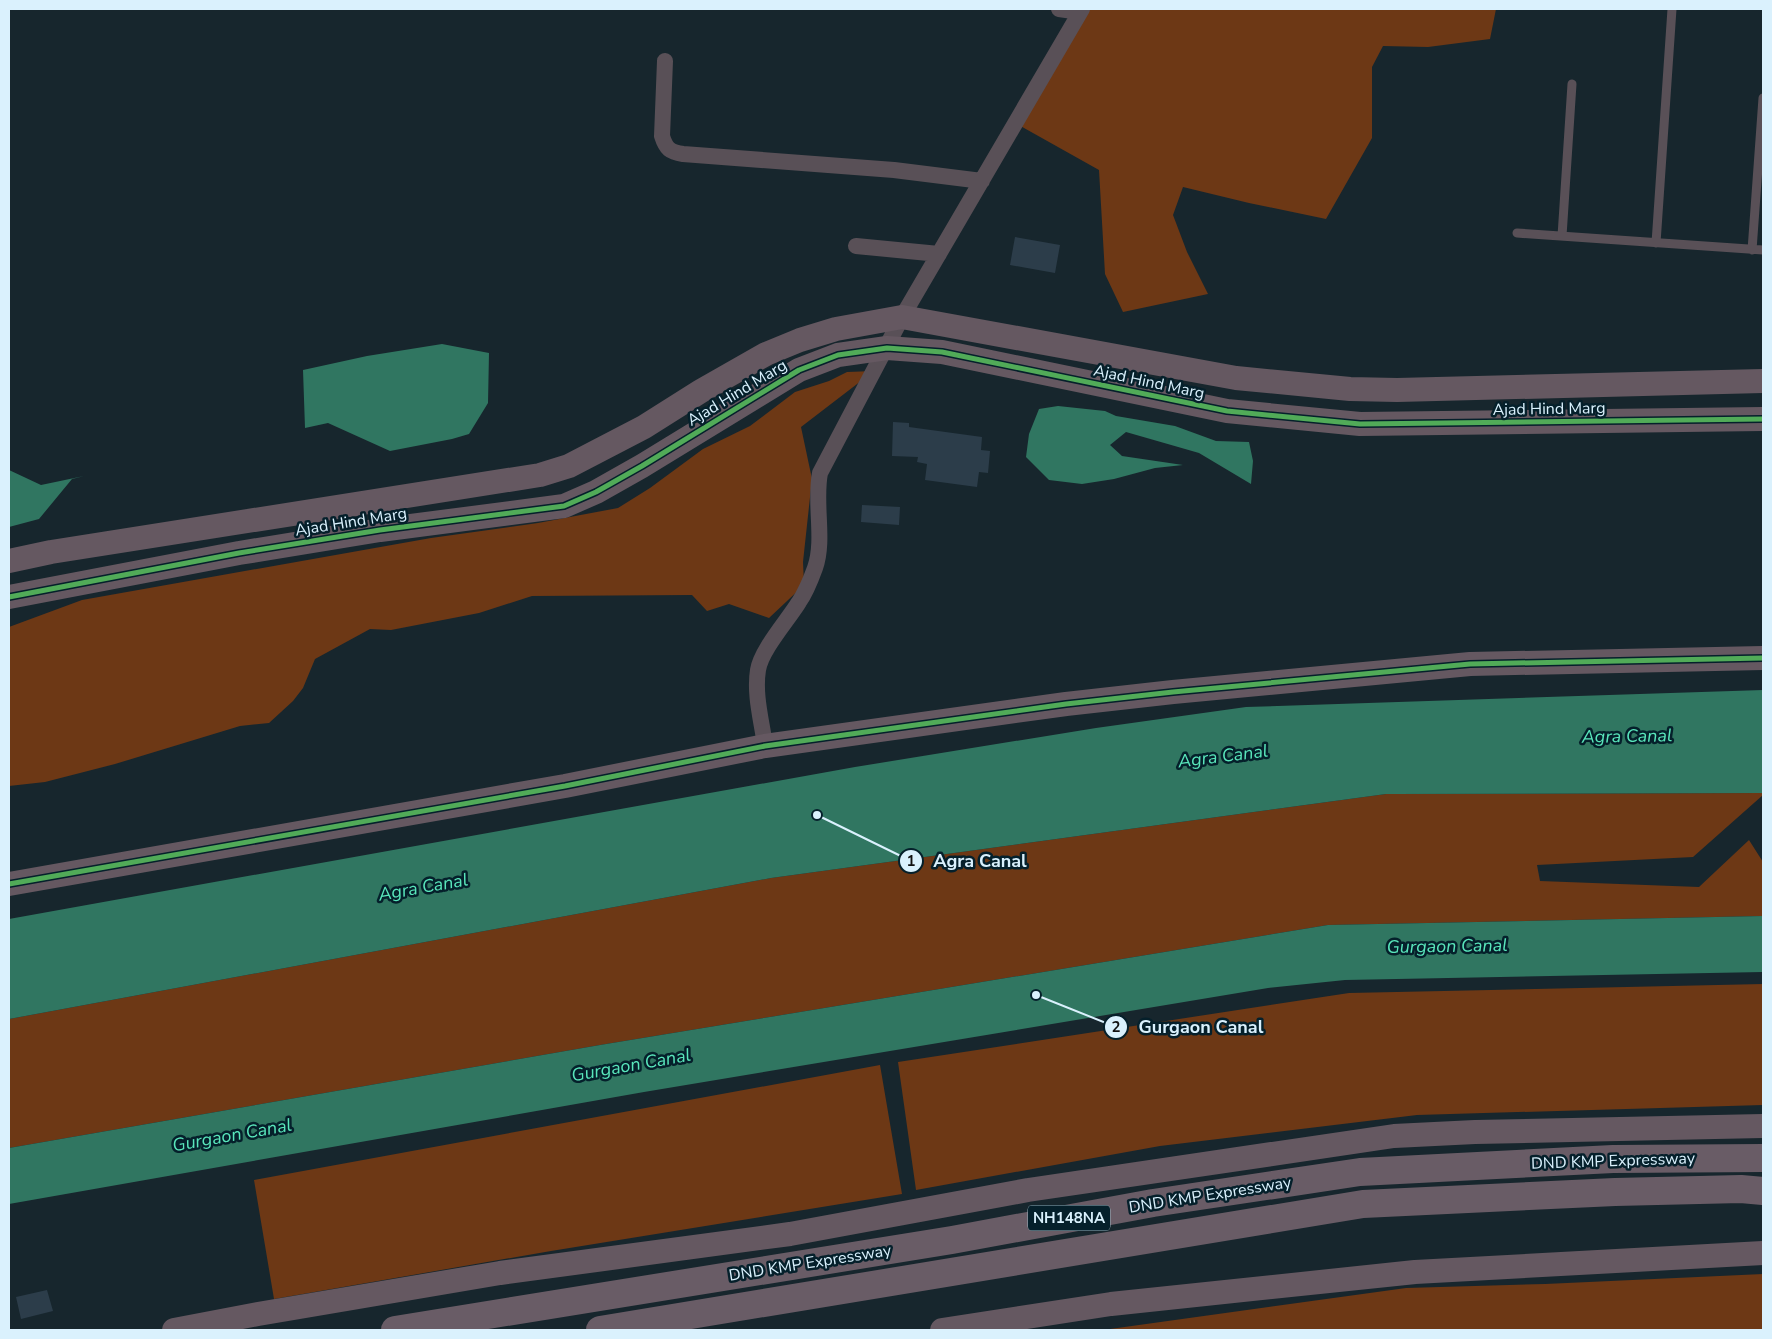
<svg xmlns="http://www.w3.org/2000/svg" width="1772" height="1339" font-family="'Nunito Sans',sans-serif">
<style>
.green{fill:#6d3815}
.water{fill:#307661}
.building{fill:#2c3d4a}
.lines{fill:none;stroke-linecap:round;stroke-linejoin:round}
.lane{stroke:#595057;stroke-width:9}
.street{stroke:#595057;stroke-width:16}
.secondary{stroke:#655861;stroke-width:24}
.highway{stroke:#695c66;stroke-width:28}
.cycleway-casing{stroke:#05202b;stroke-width:8}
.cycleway{stroke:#51ab58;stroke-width:5}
.labels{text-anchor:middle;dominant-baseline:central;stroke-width:5;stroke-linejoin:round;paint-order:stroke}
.shield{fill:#05202b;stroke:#9ab2be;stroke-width:1}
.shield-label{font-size:15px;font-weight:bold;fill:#daf1fd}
.street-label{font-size:16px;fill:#daf1fd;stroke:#05202b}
.water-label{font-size:18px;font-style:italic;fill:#59e6bb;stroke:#05202b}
.leader{fill:none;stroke:#daf1fd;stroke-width:2}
.callout-dot{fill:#daf1fd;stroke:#05202b;stroke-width:2}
.mark-label{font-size:15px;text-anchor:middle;font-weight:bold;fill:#111}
.callout-label{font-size:18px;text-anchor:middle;font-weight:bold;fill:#daf1fd;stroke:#05202b;stroke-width:5;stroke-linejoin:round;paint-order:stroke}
</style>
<rect width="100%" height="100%" fill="#17262d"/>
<path class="green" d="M 1087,9 L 1496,9 L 1490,39 L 1428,47 L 1383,46 L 1372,67 L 1372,138 L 1326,219 L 1249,203 L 1183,187 L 1173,215 L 1187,252 L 1208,294 L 1123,312 L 1105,274 L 1099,170 L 1015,123 Z
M 874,371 L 801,427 L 812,479 L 803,562 L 804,585 L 769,618 L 729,604 L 707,611 L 692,595 L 532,596 L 479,613 L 391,630 L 370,629 L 315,659 L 303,688 L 293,701 L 269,723 L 240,726 L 115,764 L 45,782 L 9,786 L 9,627 L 82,600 L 431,538 L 538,523 L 618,508 L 650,488 L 703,449 L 750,426 L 795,392 L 829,381 L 847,372 Z
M 1763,793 L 1763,795 L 1693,857 L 1537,865 L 1540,881 L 1699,887 L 1749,840 L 1763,862 L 1763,916 L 1328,925 L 600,1045 L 9,1148 L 9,1019 L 771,878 L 1386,794 Z
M 1763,984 L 1763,1105 L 1417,1115 L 1160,1146 L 916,1190 L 898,1062 L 1349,993 Z
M 880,1065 L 902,1194 L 551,1251 L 274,1299 L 254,1180 Z
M 1763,1274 L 1763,1330 L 1103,1330 L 1406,1288 L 1545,1284 Z"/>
<path class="water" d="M 442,344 L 489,353 L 488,403 L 469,434 L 452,439 L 390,451 L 328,423 L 305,428 L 303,370 L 367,356 Z
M 1058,406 L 1105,411 L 1116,416 L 1175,426 L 1216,441 L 1249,442 L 1253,461 L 1251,484 L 1199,453 L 1126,432 L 1110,445 L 1122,456 L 1183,465 L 1155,468 L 1114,479 L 1082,484 L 1049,480 L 1026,457 L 1029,434 L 1039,409 Z
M 9,470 L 41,485 L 84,476 L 72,479 L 39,519 L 9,527 Z
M 1763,690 L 1763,793 L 1386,794 L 771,878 L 9,1019 L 9,919 L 855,767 L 1096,728 L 1246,707 Z
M 1763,916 L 1763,972 L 1345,980 L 1268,988 L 644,1092 L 9,1204 L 9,1148 L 600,1045 L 1328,925 Z"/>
<path class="building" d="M 1015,237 L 1060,245 L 1055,273 L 1010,265 Z
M 893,422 L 909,423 L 909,427 L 982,437 L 981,450 L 990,451 L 988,473 L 979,472 L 977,487 L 925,480 L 927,464 L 917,462 L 918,457 L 892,456 Z
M 862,505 L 900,507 L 899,525 L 861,522 Z
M 47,1290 L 53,1311 L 21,1319 L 16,1297 Z"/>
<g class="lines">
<path class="lane" d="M 1517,233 L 1763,250
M 1562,236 L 1572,84
M 1656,243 L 1672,9
M 1752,250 L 1763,98"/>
<path class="street" d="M 1059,9 L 1080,12
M 665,61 L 662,136 C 666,149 670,152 683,154 L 894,170 L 982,181
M 856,246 L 939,254
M 765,746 C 762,722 754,695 758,670 C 761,650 788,620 799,602 C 806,592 811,579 815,568 C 825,540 814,503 820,473 L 902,317 L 1082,9"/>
<path class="secondary" d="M 9,561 L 51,552 L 540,475 L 569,466 L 644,427 L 701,391 L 766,354 L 800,340 L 836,329 L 902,317 L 1236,378 L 1350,389 L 1397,390 L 1763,381
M 9,597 L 239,553 L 380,530 L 564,506 L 596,492 L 642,466 L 799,370 L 838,355 L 887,348 L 942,352 L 1227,411 L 1360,424 L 1763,419
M 9,884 L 565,786 L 765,746 L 1066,704 L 1173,692 L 1470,664 L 1763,658
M 174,1330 L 258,1314 L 500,1273 L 790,1234 L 1028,1190 L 1394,1136 L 1475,1132 L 1763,1126
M 942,1330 L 1111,1304 L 1415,1272 L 1763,1253"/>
<path class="highway" d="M 395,1330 L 952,1240 L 1153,1203 L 1360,1172 L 1613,1159 L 1763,1158
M 600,1330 L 1363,1204 L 1615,1192 L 1741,1189 L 1763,1191"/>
<g class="cycleway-casing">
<path id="cycleway" d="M 9,597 L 239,553 L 380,530 L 564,506 L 596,492 L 642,466 L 799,370 L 838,355 L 887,348 L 942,352 L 1227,411 L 1360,424 L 1763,419
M 9,884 L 565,786 L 765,746 L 1066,704 L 1173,692 L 1470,664 L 1763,658"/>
</g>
<use href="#cycleway" class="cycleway"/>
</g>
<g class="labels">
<rect class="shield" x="1028" y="1205.5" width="82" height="25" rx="4"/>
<g class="shield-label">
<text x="1069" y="1218">NH148NA</text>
</g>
<g class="street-label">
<text transform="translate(1149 382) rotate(12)">Ajad Hind Marg</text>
<text transform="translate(737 393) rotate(-31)">Ajad Hind Marg</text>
<text transform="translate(1549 409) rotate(-1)">Ajad Hind Marg</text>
<text transform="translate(351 522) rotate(-9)">Ajad Hind Marg</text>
<text transform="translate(1613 1161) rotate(-2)">DND KMP Expressway</text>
<text transform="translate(1210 1195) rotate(-9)">DND KMP Expressway</text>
<text transform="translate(810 1263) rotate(-9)">DND KMP Expressway</text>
</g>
<g class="water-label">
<text transform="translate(1627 736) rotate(-1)">Agra Canal</text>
<text transform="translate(1223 756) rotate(-7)">Agra Canal</text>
<text transform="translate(423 887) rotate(-10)">Agra Canal</text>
<text transform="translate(1447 946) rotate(-1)">Gurgaon Canal</text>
<text transform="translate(631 1065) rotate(-10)">Gurgaon Canal</text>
<text transform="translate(232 1135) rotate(-10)">Gurgaon Canal</text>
</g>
</g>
<path class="leader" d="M817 815L911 861M1036 995L1116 1027"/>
<g class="callout-dot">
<circle cx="817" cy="815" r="5"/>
<circle cx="1036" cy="995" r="5"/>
<circle cx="911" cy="861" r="12"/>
<circle cx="1116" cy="1027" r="12"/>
</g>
<g class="mark-label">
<text x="911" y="866">1</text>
<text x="1116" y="1032">2</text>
</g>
<g class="callout-label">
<text x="980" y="867">Agra Canal</text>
<text x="1201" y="1033">Gurgaon Canal</text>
</g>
<rect width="1772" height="1339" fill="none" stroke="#daf1fd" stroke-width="20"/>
</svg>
